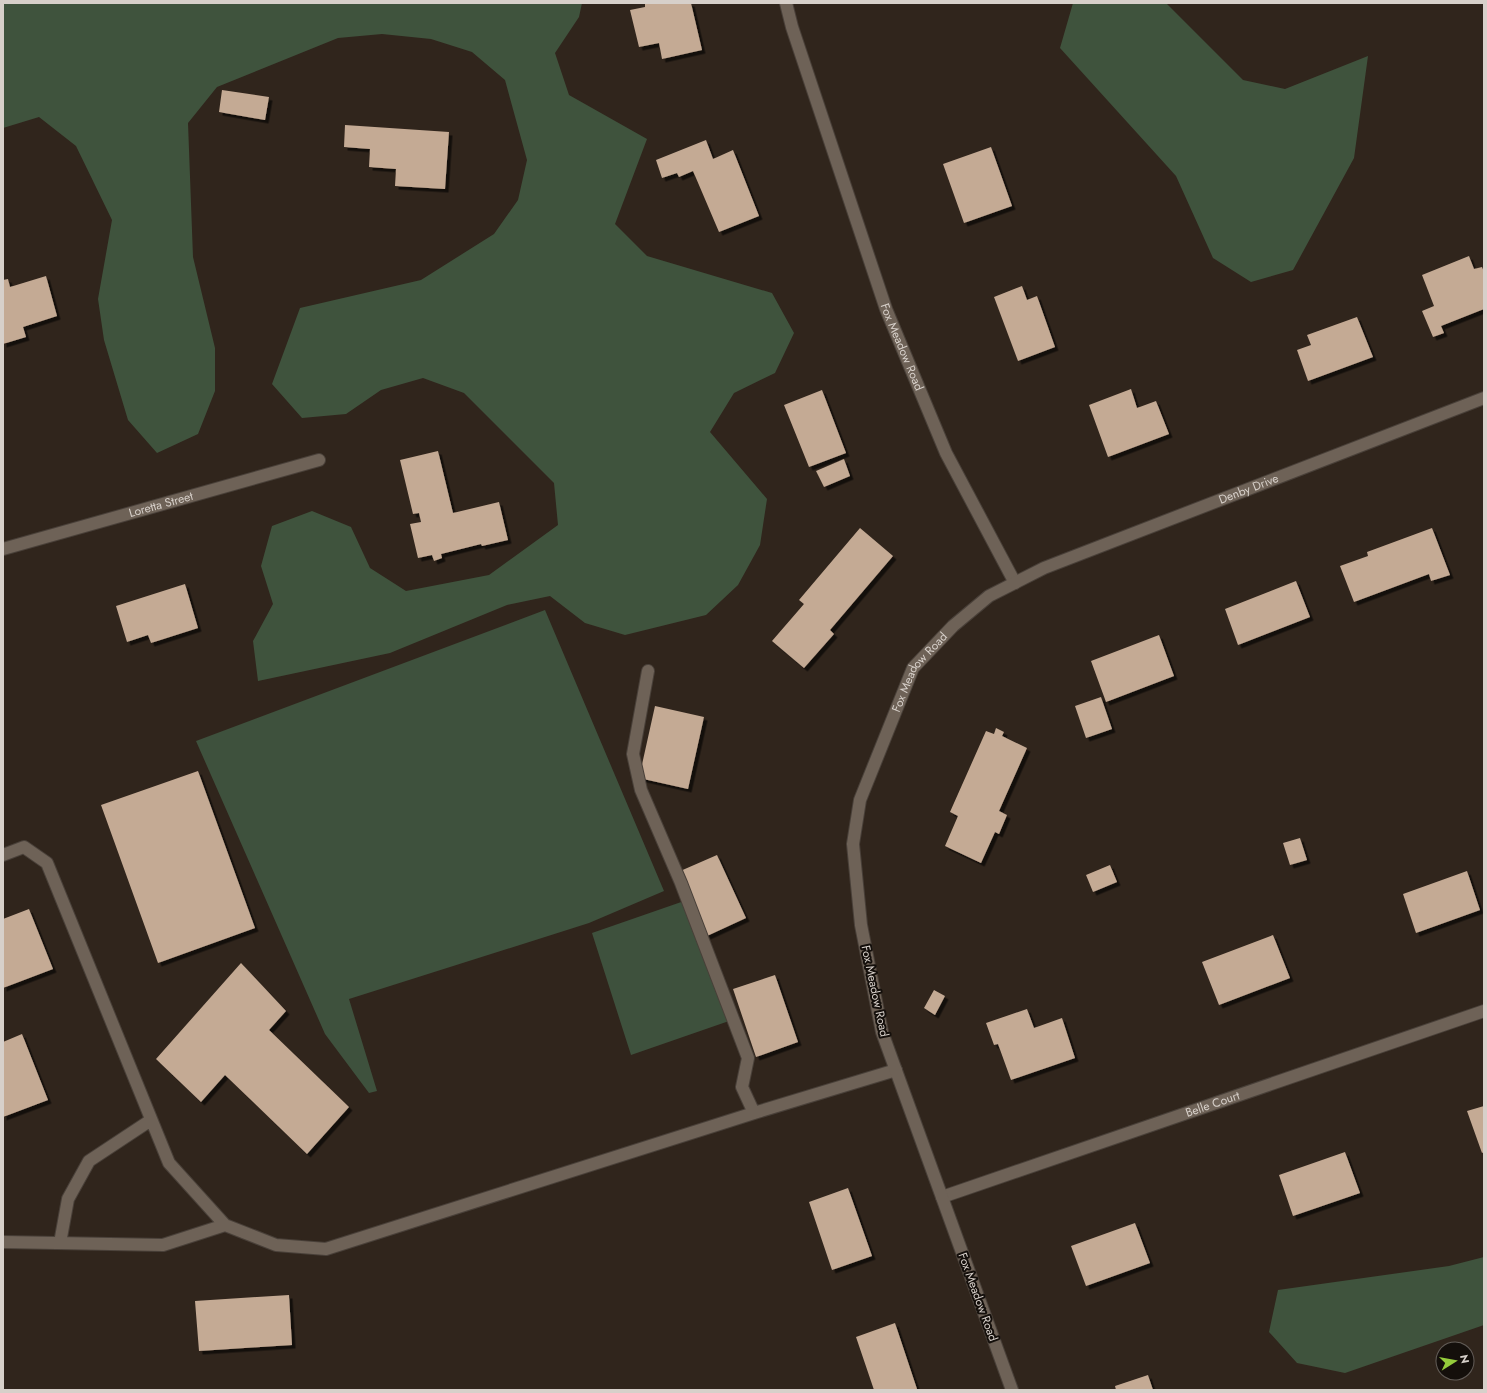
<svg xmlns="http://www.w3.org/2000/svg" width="1487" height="1393" font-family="Jost,sans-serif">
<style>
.green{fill:#3e513d}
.forest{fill:#3f533d}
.building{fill:#c4aa94;filter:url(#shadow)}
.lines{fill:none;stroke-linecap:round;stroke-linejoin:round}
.service-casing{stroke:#494039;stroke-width:14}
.minor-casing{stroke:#494039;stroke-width:14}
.service{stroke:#6e6257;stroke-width:12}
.minor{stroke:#6e6257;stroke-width:12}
.labels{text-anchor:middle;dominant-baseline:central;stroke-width:4;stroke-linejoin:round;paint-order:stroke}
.street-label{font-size:12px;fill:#d7d0ca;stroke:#140f0b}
</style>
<defs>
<filter id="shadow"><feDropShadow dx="3.5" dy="3.5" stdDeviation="0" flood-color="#0009"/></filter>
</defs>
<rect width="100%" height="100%" fill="#30251c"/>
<path class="green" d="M 545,610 L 664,891 L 589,923 L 349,999 L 377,1091 L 369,1093 L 325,1034 L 196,741 Z
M 687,900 L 729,1021 L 631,1055 L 592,933 Z"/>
<path class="forest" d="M 3,3 L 582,3 L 579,17 L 555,53 L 569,95 L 647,139 L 615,224 L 647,256 L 772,293 L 794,333 L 775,373 L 734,393 L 710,432 L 767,499 L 760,545 L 738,585 L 706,615 L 625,635 L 585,623 L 550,596 L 507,605 L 390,653 L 258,681 L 253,641 L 273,604 L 261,566 L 272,526 L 312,511 L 351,527 L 370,568 L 406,591 L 489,575 L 558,525 L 554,483 L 464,393 L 423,378 L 381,390 L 346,414 L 302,418 L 272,384 L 300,308 L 421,280 L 494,234 L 518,200 L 527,160 L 505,80 L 472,52 L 431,39 L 382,34 L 338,38 L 217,87 L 188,123 L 193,257 L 215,348 L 215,391 L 198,434 L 157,453 L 128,420 L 104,340 L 98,299 L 112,220 L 76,146 L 39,117 L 3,128 Z
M 1073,3 L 1166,3 L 1243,80 L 1285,89 L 1368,56 L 1354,158 L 1293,270 L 1251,282 L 1213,258 L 1176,176 L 1060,48 Z
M 1484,1257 L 1484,1325 L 1345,1373 L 1297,1363 L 1269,1332 L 1278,1290 L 1449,1266 Z"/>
<path class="building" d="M 645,3 L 691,3 L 702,50 L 662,59 L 659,43 L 639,47 L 630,10 L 645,7 Z
M 222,90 L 269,97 L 265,120 L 219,112 Z
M 345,125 L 449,132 L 445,189 L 395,186 L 396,169 L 369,167 L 370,149 L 344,147 Z
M 706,140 L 713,159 L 733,150 L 759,216 L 719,232 L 693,171 L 679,177 L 677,173 L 662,178 L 656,160 Z
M 991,147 L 1012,206 L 964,223 L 943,164 Z
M 1469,256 L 1474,269 L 1482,267 L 1484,272 L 1484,309 L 1441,326 L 1444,333 L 1433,337 L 1422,311 L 1434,306 L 1422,275 Z
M 46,276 L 57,316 L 23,327 L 26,337 L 3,344 L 3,280 L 8,279 L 10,287 Z
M 1022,286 L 1027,300 L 1037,296 L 1055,347 L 1018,361 L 994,297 Z
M 1357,317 L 1373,357 L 1308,381 L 1297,350 L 1311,345 L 1307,335 Z
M 1131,389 L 1137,408 L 1156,401 L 1169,434 L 1108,457 L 1089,405 Z
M 822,390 L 846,453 L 809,467 L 784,405 Z
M 438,451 L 453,513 L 499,502 L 508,540 L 482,546 L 481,544 L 441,554 L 442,558 L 434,561 L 432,555 L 418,558 L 410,524 L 421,522 L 419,513 L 413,514 L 400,460 Z
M 844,459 L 850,476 L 824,487 L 816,471 Z
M 860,528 L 893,556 L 830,630 L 834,634 L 804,668 L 772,641 L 804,604 L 799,600 Z
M 1432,528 L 1450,575 L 1431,581 L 1429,574 L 1354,602 L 1340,566 L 1368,556 L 1367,552 Z
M 1296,581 L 1310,617 L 1238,645 L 1225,609 Z
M 185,584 L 198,628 L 151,643 L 148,635 L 127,642 L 116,606 Z
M 1159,635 L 1174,676 L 1106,702 L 1091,661 Z
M 1101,697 L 1112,729 L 1086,738 L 1075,706 Z
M 655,706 L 704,717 L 688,789 L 639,778 Z
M 996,728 L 1004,732 L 1002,736 L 1027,748 L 999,811 L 1007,815 L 999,834 L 995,832 L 981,863 L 945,846 L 958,816 L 950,812 L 986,731 L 994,734 Z
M 198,771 L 255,928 L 158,963 L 101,805 Z
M 1300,838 L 1307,860 L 1290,865 L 1283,843 Z
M 717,855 L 746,918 L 707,936 L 678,872 Z
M 1110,865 L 1117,882 L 1093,892 L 1086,875 Z
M 1467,871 L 1480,910 L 1416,933 L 1403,894 Z
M 29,909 L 53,969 L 3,988 L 3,919 Z
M 1273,935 L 1290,978 L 1219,1005 L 1202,962 Z
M 241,963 L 286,1011 L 269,1030 L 349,1107 L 307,1154 L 225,1075 L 201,1102 L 156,1059 Z
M 775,975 L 798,1042 L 756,1057 L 733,989 Z
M 934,990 L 945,996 L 935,1015 L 924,1008 Z
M 1027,1009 L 1034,1028 L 1062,1018 L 1075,1058 L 1011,1080 L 998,1044 L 994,1045 L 986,1023 Z
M 22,1034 L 48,1100 L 3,1117 L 3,1042 Z
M 1484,1106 L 1484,1152 L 1482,1153 L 1467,1111 Z
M 1345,1152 L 1360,1193 L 1293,1216 L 1279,1175 Z
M 848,1188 L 872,1256 L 832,1270 L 809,1202 Z
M 1135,1223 L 1150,1263 L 1086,1286 L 1071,1246 Z
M 289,1295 L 292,1345 L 199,1351 L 195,1301 Z
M 895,1323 L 917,1389 L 913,1390 L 874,1390 L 856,1337 Z
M 1148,1375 L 1153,1390 L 1116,1390 L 1115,1386 Z"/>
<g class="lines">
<g class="service-casing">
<path id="service" d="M 648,671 L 633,754 L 641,790 L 681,883 L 748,1058 L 742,1087 L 754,1113
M 3,855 L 24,847 L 47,863 L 169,1163 L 225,1225 L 276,1245 L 326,1249 L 754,1113 L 896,1070
M 3,1242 L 163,1245 L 225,1225
M 60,1243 L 68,1199 L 89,1161 L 151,1120"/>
</g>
<g class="minor-casing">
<g id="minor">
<path id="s1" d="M 786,3 L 792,27 L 886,309 L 946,453 L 1015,583"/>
<path id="s2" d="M 3,549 L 319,460"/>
<path id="s3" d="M 942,1197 L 1484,1011"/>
<path id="s4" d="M 1012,1390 L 882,1032 L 861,925 L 853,844 L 860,800 L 913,668 L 953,626 L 989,596 L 1044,568 L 1484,398"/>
</g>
</g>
<use href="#service" class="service"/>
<use href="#minor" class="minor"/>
</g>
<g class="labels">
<g class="street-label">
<text stroke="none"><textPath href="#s1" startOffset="363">Fox Meadow Road</textPath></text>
<text stroke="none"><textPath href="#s4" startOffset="1144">Denby Drive</textPath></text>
<text stroke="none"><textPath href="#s2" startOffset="164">Loretta Street</textPath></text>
<text stroke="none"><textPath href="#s4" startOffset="758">Fox Meadow Road</textPath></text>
<text transform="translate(875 991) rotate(78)">Fox Meadow Road</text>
<text stroke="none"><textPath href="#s3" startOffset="286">Belle Court</textPath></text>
<text transform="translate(978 1297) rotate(70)">Fox Meadow Road</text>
</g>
</g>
<rect width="1487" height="1393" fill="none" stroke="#d7d0ca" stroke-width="8"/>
<g transform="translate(1455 1361) rotate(79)"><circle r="19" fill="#140f0b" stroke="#625c57"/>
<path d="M0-3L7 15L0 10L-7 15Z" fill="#94cc3b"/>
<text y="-6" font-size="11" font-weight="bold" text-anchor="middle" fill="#d7d0ca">N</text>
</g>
</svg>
